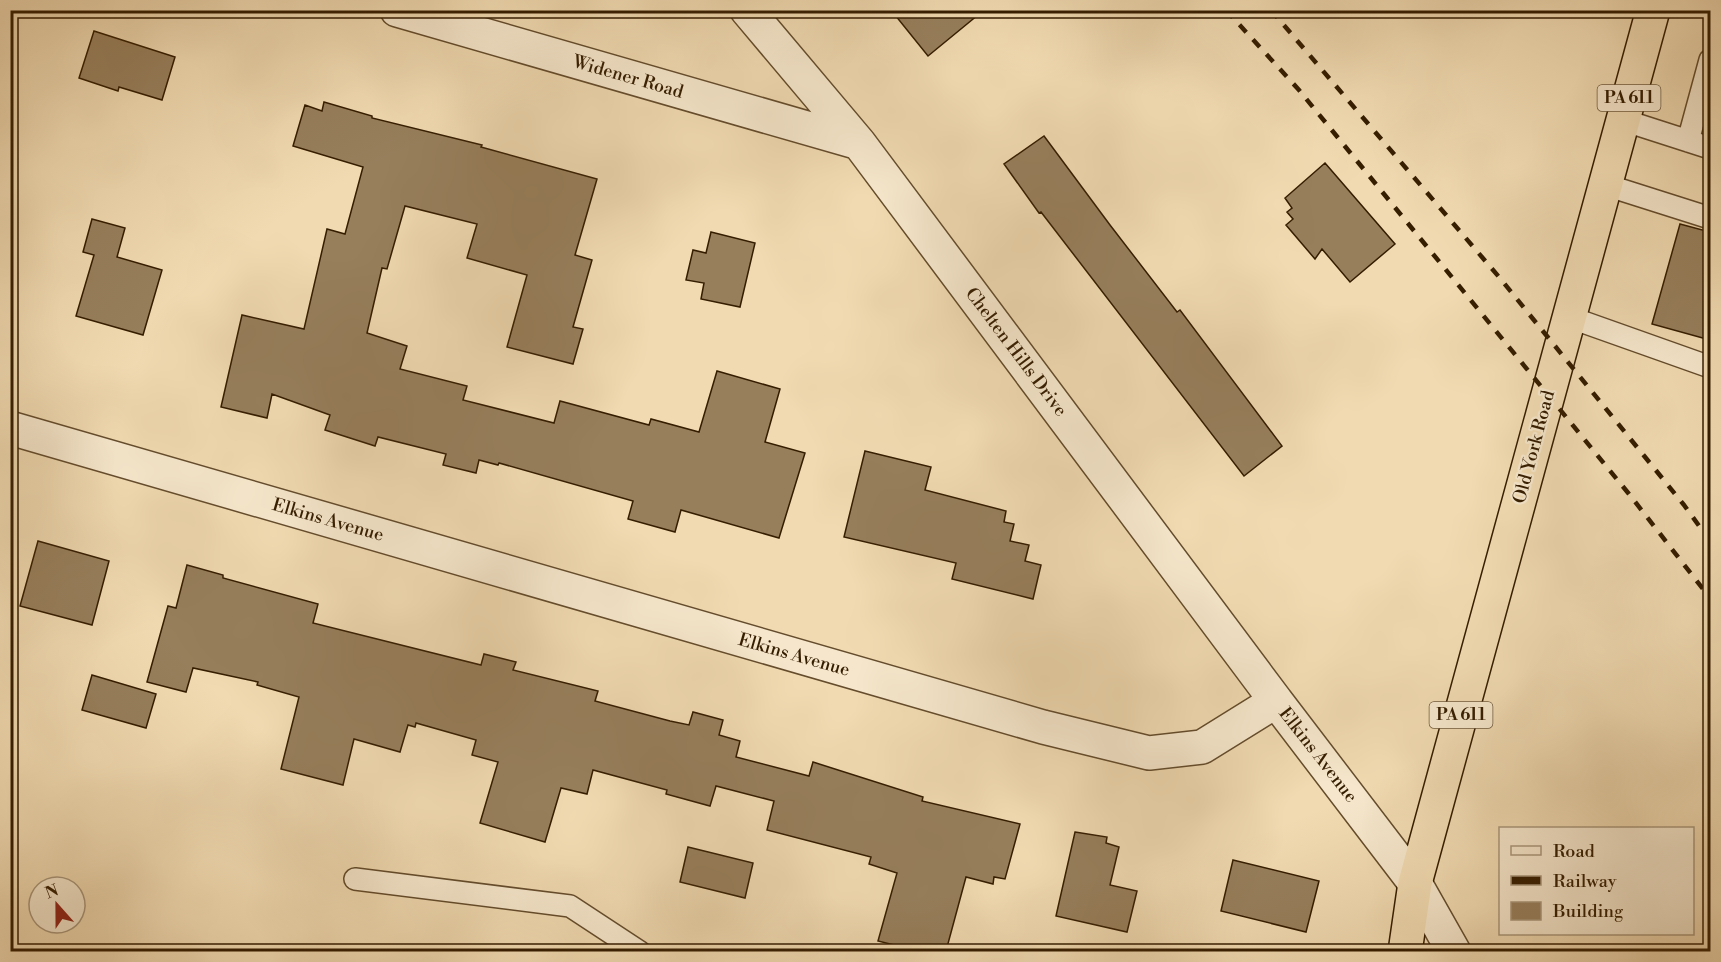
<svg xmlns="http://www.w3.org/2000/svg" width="1721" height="962" font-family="'Libre Bodoni',serif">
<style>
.building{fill:#977f5c;stroke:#351d00;stroke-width:1.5}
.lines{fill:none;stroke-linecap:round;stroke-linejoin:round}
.service-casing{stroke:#644c2c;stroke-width:24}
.minor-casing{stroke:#644c2c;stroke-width:36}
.trunk-casing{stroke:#351d00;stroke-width:36}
.service{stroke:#f6e7cc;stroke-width:21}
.minor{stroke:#f6e7cc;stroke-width:33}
.trunk{stroke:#f1dab1;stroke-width:33}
.rail{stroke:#351d00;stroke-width:4.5;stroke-dasharray:10 10;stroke-linecap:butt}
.labels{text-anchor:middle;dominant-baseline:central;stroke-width:4.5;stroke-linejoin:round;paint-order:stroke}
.shield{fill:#f6e7cc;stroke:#6f5a3d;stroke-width:1.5}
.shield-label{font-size:16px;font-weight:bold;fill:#351d00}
.street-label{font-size:18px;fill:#351d00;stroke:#f6e7cc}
</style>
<rect width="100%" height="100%" fill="#f1dab1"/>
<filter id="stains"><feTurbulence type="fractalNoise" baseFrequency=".00333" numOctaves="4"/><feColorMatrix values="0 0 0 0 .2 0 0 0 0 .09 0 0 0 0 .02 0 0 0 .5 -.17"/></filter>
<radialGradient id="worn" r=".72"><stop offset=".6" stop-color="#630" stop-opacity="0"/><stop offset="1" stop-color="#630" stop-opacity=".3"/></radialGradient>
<path class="building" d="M 891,10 L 984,10 L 928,56 Z
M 94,31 L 175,57 L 162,100 L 119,87 L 118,91 L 79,78 Z
M 324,102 L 372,116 L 372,118 L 482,145 L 481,147 L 597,179 L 575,255 L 592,260 L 573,327 L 583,329 L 573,364 L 507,347 L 527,275 L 467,258 L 477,224 L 405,206 L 387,269 L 382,268 L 367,333 L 407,346 L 400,369 L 467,386 L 463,400 L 554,423 L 560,401 L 649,425 L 651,419 L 699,432 L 717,371 L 780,389 L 765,442 L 805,453 L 779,538 L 681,510 L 675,532 L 628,519 L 633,501 L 499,463 L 498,465 L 479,460 L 476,473 L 443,465 L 446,454 L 378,437 L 375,446 L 325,430 L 330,415 L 272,394 L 267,418 L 221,407 L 242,315 L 304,329 L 327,229 L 345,234 L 363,167 L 293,146 L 305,105 L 322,111 Z
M 1044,136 L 1110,225 L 1177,312 L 1180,310 L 1282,446 L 1244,476 L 1041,212 L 1039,213 L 1004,164 Z
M 1325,163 L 1395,244 L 1350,282 L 1322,249 L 1315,259 L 1286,225 L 1293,219 L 1287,212 L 1292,208 L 1285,198 Z
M 92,219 L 125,228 L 117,257 L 162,270 L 143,335 L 76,316 L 94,255 L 83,252 Z
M 1680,224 L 1710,232 L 1710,340 L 1652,324 Z
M 711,232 L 755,243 L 740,307 L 701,299 L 704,283 L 686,280 L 693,250 L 706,253 Z
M 865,451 L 931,467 L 925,490 L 1006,511 L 1004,522 L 1014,524 L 1010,541 L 1029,545 L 1025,561 L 1041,565 L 1033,599 L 952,579 L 956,563 L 844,537 Z
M 38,541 L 109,561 L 92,625 L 20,606 Z
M 187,565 L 223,575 L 223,578 L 318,604 L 313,623 L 481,665 L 484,654 L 516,662 L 513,670 L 598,691 L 595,701 L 670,721 L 689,725 L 693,712 L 723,720 L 719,735 L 740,741 L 736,757 L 809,776 L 813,762 L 923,797 L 922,801 L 1020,824 L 1005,879 L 994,877 L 993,884 L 966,877 L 946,951 L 918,951 L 878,941 L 897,873 L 869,864 L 871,857 L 767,830 L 774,801 L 716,786 L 710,806 L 666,794 L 667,790 L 593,770 L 587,794 L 561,788 L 545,842 L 480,823 L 498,762 L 472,755 L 476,740 L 416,723 L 415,727 L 408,725 L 400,752 L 354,739 L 343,785 L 281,769 L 299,697 L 257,685 L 258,682 L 193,668 L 186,692 L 147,682 L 168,606 L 176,608 Z
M 92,675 L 156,694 L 146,728 L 82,710 Z
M 1075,832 L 1107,837 L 1106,843 L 1119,847 L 1110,885 L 1137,891 L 1127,932 L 1056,916 Z
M 688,847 L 753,863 L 745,898 L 680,882 Z
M 1233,860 L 1319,881 L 1306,932 L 1221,911 Z"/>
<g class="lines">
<g class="service-casing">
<path id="service" d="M 1623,120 L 1710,148
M 1688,141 L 1710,60
M 1606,185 L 1710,218
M 1569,317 L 1710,367
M 355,879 L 570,906 L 640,952"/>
</g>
<g class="minor-casing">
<path id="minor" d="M 397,10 L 859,143
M 747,10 L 859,143 L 1276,701
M 10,428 L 1043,727 L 1149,753 L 1202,747 L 1276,701 L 1415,883 L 1454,952"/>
</g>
<g class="trunk-casing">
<path id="trunk" d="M 1405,952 L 1415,883 L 1653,10"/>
</g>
<use href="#service" class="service"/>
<use href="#minor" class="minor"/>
<use href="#trunk" class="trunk"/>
<path class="rail" d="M 1226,10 L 1299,90 L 1629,494 L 1710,598
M 1271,10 L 1499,277 L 1684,505 L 1710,541"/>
</g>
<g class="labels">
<g class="shield">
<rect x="1597.5" y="85" width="63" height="26" rx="4.5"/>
<rect x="1429.5" y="702" width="63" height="26" rx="4.5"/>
</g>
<g class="shield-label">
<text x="1629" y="98">PA 611</text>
<text x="1461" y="715">PA 611</text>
</g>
<g class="street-label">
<text transform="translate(628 77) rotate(16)">Widener Road</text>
<text transform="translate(1016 352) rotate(53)">Chelten Hills Drive</text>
<text transform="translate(1534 447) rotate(-75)">Old York Road</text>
<text transform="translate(328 520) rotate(16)">Elkins Avenue</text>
<text transform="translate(794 655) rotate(16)">Elkins Avenue</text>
<text transform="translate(1318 755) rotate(52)">Elkins Avenue</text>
</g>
</g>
<rect width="1721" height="962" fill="none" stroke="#f1dab1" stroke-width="36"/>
<rect x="12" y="12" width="1697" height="938" fill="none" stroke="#351d00" stroke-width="3"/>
<rect x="18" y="18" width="1685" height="926" fill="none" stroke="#351d00" stroke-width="1.5"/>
<rect x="1499" y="827" width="195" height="108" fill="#f6e7cc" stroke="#a9967a" stroke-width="1.5"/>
<rect x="1511" y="846" width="30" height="9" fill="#f6e7cc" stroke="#a9967a" stroke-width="1.5"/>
<text x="1553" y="857" font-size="18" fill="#351d00">Road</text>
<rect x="1511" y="876" width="30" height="9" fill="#351d00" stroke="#a9967a" stroke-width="1.5"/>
<text x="1553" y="887" font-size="18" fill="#351d00">Railway</text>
<rect x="1511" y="902" width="30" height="18" fill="#977f5c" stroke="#a9967a" stroke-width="1.5"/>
<text x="1553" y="917" font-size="18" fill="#351d00">Building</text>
<g transform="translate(57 905) rotate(339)"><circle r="28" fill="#f6e7cc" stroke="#a9967a" stroke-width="1.5"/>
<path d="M0-4.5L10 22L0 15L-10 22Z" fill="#8f2418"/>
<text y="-9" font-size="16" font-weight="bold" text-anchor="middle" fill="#351d00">N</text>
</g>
<rect width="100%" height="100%" filter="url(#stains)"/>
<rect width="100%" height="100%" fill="url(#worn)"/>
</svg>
